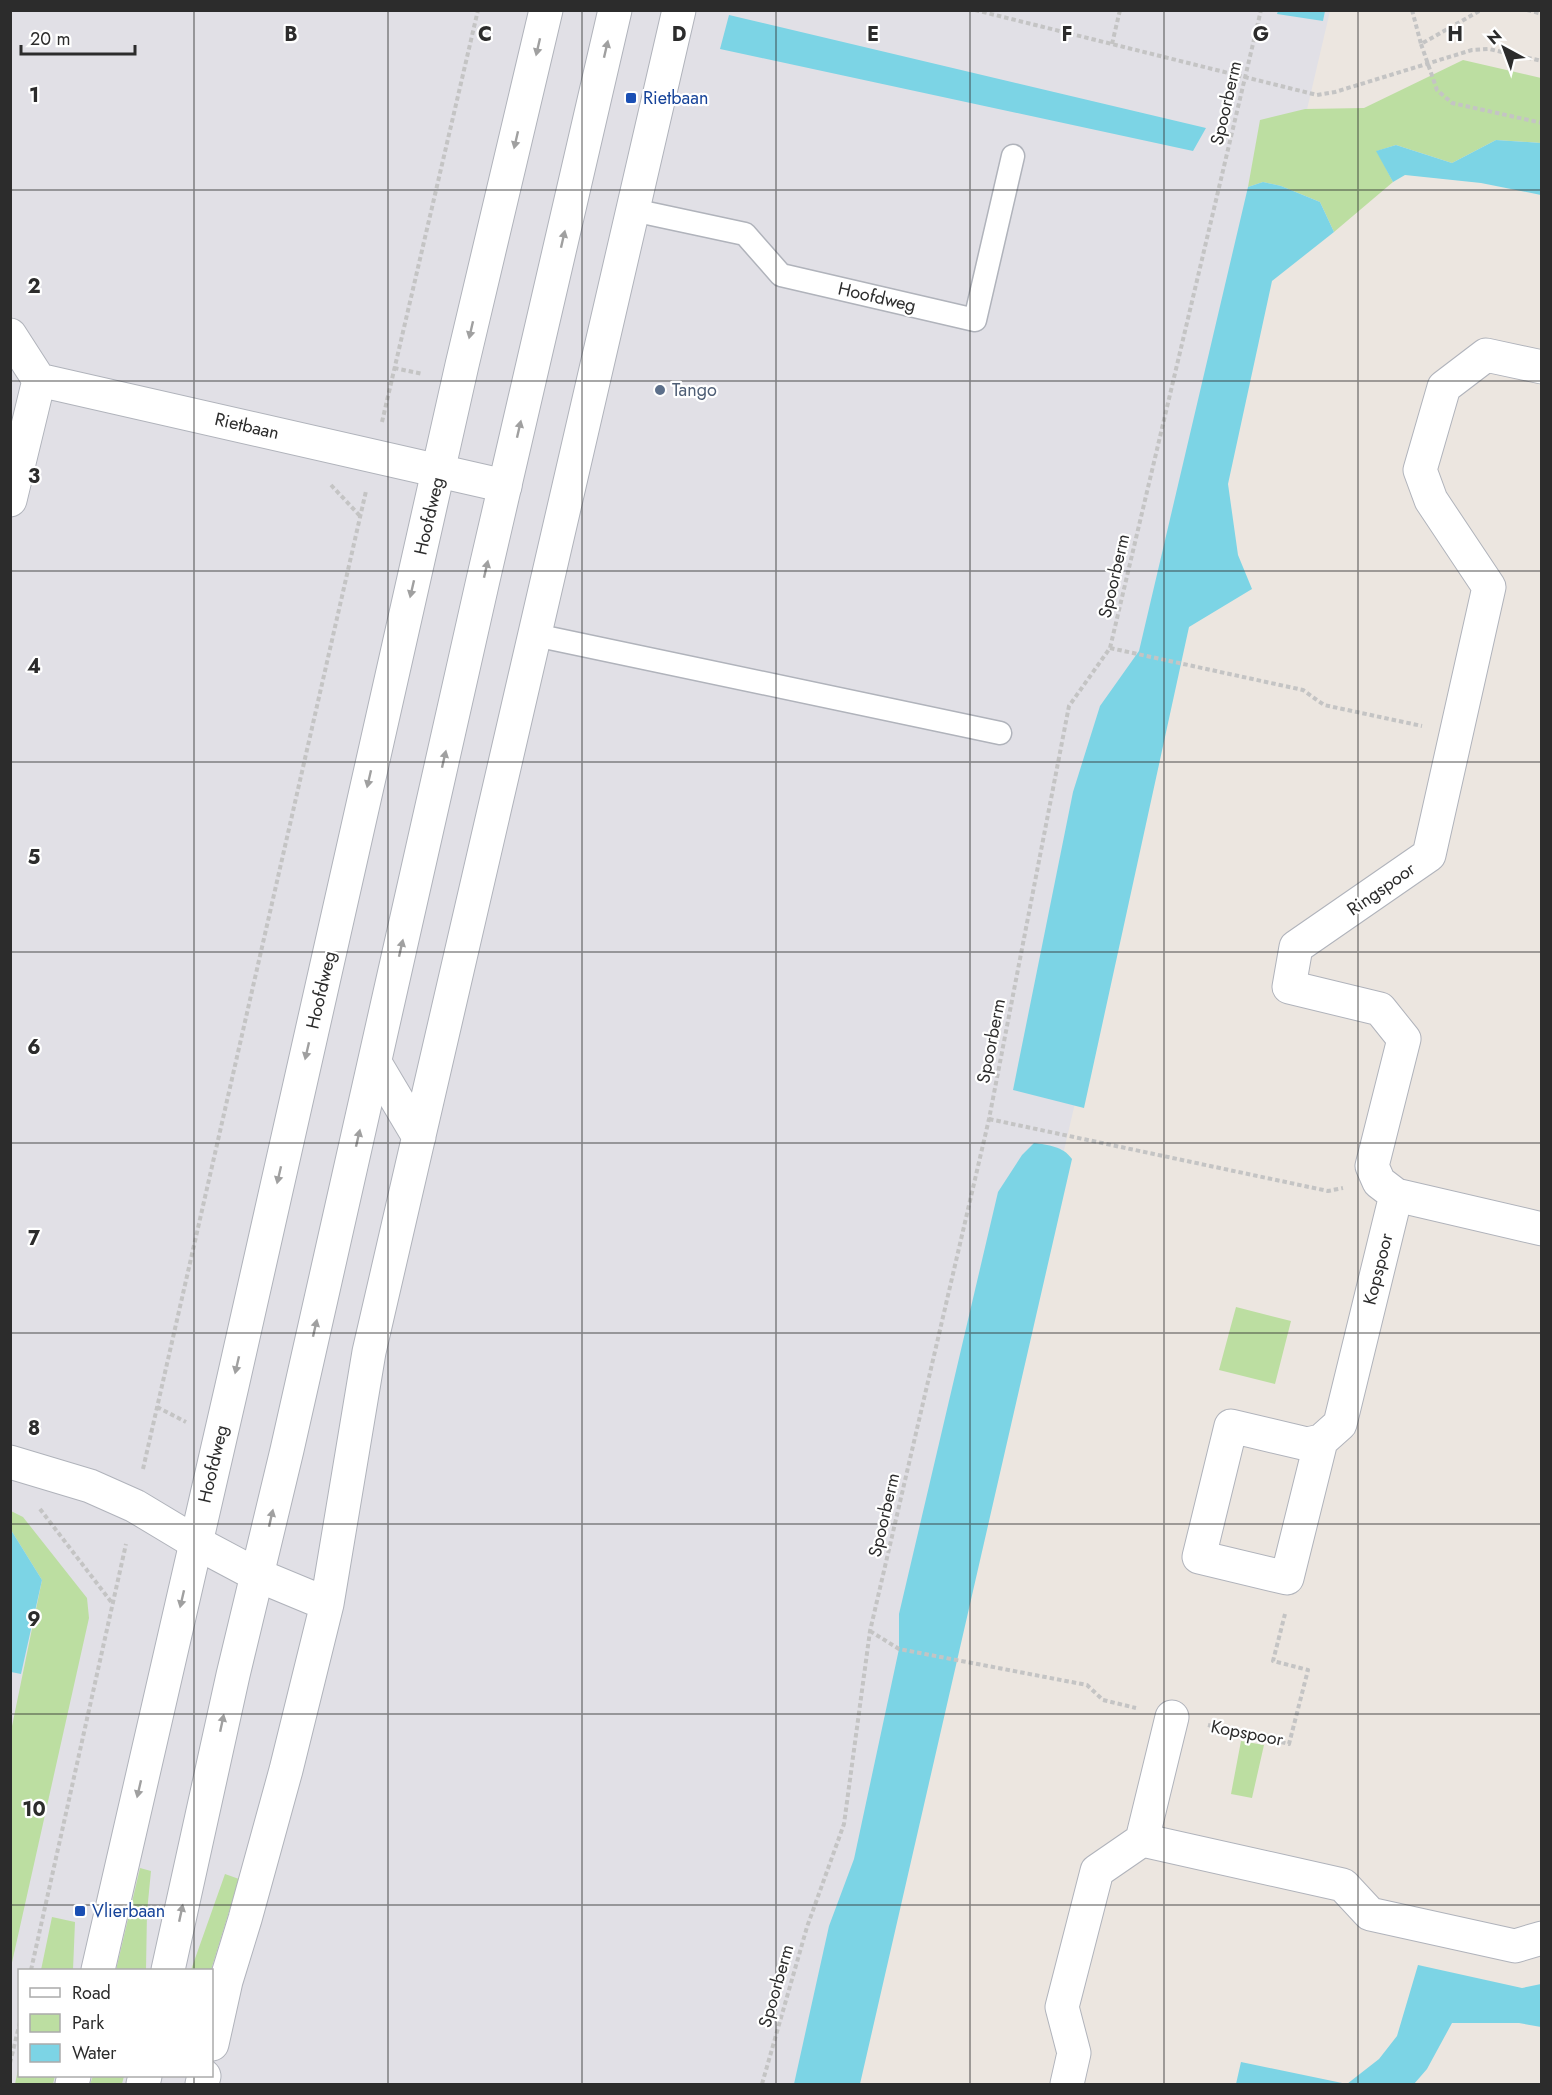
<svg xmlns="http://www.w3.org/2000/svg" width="1552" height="2095" font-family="Jost,sans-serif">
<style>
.industrial{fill:#e1e0e6;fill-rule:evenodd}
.green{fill:#bcdea1}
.water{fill:#7cd4e5}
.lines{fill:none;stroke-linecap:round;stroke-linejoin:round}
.lane-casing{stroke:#b0b3bb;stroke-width:25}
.street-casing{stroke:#b0b3bb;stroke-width:35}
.secondary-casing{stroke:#b0b3bb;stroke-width:35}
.path{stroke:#c4c4c4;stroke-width:4;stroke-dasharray:4.5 3;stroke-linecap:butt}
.lane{stroke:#fff;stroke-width:22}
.street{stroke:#fff;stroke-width:33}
.secondary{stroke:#fff;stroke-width:33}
.oneway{fill:#a0a0a0}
.grid{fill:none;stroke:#2c2c2c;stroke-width:1.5;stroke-opacity:0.55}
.transit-dot{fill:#1a4fb4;stroke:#fff;stroke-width:2}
.service-dot{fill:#5c6f8a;stroke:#fff;stroke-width:2}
.labels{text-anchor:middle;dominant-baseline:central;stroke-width:4.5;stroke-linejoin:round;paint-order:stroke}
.transit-label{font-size:18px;fill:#164399;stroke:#fff;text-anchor:start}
.street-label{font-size:18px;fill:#2c2c2c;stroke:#fff}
.service-label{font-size:18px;fill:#4e5e75;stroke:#fff;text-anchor:start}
.grid-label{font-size:20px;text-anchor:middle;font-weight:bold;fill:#2c2c2c;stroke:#fff;stroke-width:4.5;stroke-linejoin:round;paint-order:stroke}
</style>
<rect width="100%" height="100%" fill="#ece6e0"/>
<path class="industrial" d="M 11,11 L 1330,11 L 846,2084 L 11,2084 ZM 20,1970 L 212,1970 L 212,2076 L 20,2076 Z"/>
<path class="green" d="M 1463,60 L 1541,78 L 1541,143 L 1496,140 L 1452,163 L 1396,145 L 1377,151 L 1393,182 L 1334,232 L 1320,202 L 1281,186 L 1263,182 L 1248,187 L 1260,120 L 1305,109 L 1364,108 Z
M 1236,1307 L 1291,1321 L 1275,1384 L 1219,1370 Z
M 11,1511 L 23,1517 L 87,1598 L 89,1618 L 11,1967 L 11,1731 L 42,1580 L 11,1530 Z
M 1241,1741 L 1264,1745 L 1252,1798 L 1231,1794 Z
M 140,1868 L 151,1871 L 147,1912 L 146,1970 L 116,1970 Z
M 225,1874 L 239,1879 L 211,1970 L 191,1970 Z
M 52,1917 L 75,1922 L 73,1970 L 41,1970 Z
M 19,2065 L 20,2076 L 55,2076 L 53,2084 L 15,2084 Z
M 93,2076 L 124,2076 L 122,2084 L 90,2084 Z"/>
<path class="water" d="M 1278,11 L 1278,10 L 1325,11 L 1323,21 L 1277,14 Z
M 729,15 L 1206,128 L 1193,151 L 720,49 Z
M 1496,140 L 1541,143 L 1541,195 L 1481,183 L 1405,175 L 1393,182 L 1376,151 L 1396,145 L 1452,163 Z
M 1263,182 L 1281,186 L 1320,202 L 1334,232 L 1272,281 L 1228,484 L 1238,555 L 1252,589 L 1189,627 L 1084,1108 L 1013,1090 L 1073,792 L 1100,706 L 1139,651 L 1248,187 Z
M 1034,1143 C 1048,1145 1063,1146 1072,1159 L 860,2084 L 794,2084 L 829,1926 L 854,1859 L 899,1649 L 899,1614 L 998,1192 L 1022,1155 Z
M 11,1530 L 42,1580 L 21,1674 L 11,1672 Z
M 1418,1965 L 1522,1988 L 1541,1984 L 1541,2027 L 1519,2023 L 1452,2023 L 1427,2069 L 1414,2084 L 1236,2084 L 1241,2062 L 1347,2084 L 1379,2059 L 1397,2036 Z"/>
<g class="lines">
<g class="lane-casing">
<path id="lane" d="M 633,210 L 745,234 L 781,275 L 975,320 L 1013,156
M 535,635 L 1000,733"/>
</g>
<g class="street-casing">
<path id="street" d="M 10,335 L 39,380 L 505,486
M 1542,367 L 1486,355 L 1444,387 L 1420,470 L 1431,500 L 1489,587 L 1429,855 L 1296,947 L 1289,987 L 1380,1009 L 1404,1039 L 1372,1166 L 1379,1182 L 1396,1195 L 1542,1229
M 10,500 L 39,380
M 375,1063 L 419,1137
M 1321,1441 L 1287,1578 L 1199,1557 L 1231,1426 L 1307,1444 L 1321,1441 L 1340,1424 L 1396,1195
M 10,1462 L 90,1486 L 135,1506 L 195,1542 L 257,1575 L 327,1604
M 1142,1840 L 1172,1717
M 212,2044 L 226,1981 L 245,1919 L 286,1770 L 327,1604 L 369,1352 L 679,10
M 202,2084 L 204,2076
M 1067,2084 L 1074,2053 L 1062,2007 L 1097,1871 L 1142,1840 L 1343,1885 L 1370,1914 L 1515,1946 L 1542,1938"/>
</g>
<g class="secondary-casing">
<path id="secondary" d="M 98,1970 L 232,1386 L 462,365 L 546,10
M 168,1970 L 233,1675 L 287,1450 L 483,580 L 615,10
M 72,2084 L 74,2076
M 143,2084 L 145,2076"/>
</g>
<path class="path" d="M 975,10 L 1317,95 L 1335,92 L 1472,50 L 1489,49 L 1542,61
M 1412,10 L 1421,44 L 1481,10
M 1527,10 L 1542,14
M 1112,44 L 1120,10
M 1421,44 L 1437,90 L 1452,103 L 1542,123
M 394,368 L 423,374
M 382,422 L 478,10
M 331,485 L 360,516
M 1110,648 L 1303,690 L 1324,705 L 1422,726
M 989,1119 L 1328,1191 L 1343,1188
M 157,1407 L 186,1422
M 143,1469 L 366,491
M 40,1509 L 112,1603
M 870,1631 L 899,1649 L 1087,1685 L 1103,1700 L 1136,1708
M 1208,1725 L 1289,1744 L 1308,1670 L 1273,1661 L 1285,1614
M 31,1970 L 126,1544
M 10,2063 L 20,2022
M 762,2084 L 807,1927 L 844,1824 L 870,1631 L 989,1119 L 1069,706 L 1110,648 L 1261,10"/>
<use href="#lane" class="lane"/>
<use href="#street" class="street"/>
<use href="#secondary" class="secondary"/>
</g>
<defs><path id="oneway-solid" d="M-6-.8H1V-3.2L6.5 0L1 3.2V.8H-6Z" transform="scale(1.5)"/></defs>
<g class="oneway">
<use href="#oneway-solid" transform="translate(538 47) rotate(103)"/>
<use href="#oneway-solid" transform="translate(606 49) rotate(-77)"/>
<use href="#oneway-solid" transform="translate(516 140) rotate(103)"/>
<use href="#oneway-solid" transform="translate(563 239) rotate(-77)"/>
<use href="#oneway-solid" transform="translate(471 330) rotate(103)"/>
<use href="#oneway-solid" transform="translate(519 429) rotate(-77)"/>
<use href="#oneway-solid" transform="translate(486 569) rotate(-77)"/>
<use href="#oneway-solid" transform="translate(412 589) rotate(103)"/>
<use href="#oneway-solid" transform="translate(444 759) rotate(-77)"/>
<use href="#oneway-solid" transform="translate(369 779) rotate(103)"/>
<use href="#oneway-solid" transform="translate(401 948) rotate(-77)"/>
<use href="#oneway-solid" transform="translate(307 1051) rotate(103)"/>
<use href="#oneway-solid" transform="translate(358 1138) rotate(-77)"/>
<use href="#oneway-solid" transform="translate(279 1175) rotate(103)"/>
<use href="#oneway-solid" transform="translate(315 1328) rotate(-77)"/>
<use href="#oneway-solid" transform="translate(237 1365) rotate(103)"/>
<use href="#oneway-solid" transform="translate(271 1518) rotate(-77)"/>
<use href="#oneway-solid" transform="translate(182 1599) rotate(103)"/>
<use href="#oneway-solid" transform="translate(222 1723) rotate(-78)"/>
<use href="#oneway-solid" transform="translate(139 1789) rotate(103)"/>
<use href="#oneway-solid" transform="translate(181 1913) rotate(-78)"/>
</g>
<path class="grid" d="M 194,10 L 194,1970M 388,10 L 388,2084M 582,10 L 582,2084M 776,10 L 776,2084M 970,10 L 970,2084M 1164,10 L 1164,2084M 1358,10 L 1358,2084M 10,190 L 1542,190M 10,381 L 1542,381M 10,571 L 1542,571M 10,762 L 1542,762M 10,952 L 1542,952M 10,1143 L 1542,1143M 10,1333 L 1542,1333M 10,1524 L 1542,1524M 10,1714 L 1542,1714M 10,1905 L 1542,1905M 194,2076 L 194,2084"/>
<g class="transit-dot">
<rect x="625" y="92" width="12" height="12" rx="3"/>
<rect x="74" y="1905" width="12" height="12" rx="3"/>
</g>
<circle class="service-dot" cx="660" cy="390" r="6"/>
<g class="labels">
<g class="transit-label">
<text x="643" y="98">Rietbaan</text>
<text x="92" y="1911">Vlierbaan</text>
</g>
<g class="street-label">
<text transform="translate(1226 103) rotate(-77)">Spoorberm</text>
<text transform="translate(877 297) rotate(13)">Hoofdweg</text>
<text transform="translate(247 426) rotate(13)">Rietbaan</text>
<text transform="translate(429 516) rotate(-77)">Hoofdweg</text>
<text transform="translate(1114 576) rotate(-77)">Spoorberm</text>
<text transform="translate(1381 889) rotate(-35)">Ringspoor</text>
<text transform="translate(321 990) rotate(-77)">Hoofdweg</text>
<text transform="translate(991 1041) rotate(-79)">Spoorberm</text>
<text transform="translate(1378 1269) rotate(-76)">Kopspoor</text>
<text transform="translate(213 1464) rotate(-77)">Hoofdweg</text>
<text transform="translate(884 1515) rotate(-77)">Spoorberm</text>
<text transform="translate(1247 1733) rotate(11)">Kopspoor</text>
<text transform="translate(776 1986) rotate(-74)">Spoorberm</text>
</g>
<g class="service-label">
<text x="672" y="390">Tango</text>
</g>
</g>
<g class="grid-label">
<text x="291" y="41">B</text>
<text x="485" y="41">C</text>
<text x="679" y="41">D</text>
<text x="873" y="41">E</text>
<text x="1067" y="41">F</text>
<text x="1261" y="41">G</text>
<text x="1455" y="41">H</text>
<text x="34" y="102">1</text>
<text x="34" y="293">2</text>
<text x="34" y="483">3</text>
<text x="34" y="673">4</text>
<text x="34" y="864">5</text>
<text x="34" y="1054">6</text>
<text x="34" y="1245">7</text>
<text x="34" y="1435">8</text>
<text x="34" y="1626">9</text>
<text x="34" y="1816">10</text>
</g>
<rect width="1552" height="2095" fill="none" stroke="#2c2c2c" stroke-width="24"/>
<rect x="18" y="1969" width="195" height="108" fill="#ffffff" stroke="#ababab" stroke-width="1.5"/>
<rect x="30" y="1988" width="30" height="9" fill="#ffffff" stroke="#ababab" stroke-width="1.5"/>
<text x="72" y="1999" font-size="18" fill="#2c2c2c">Road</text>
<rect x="30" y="2014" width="30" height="18" fill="#bcdea1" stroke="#ababab" stroke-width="1.5"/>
<text x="72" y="2029" font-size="18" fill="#2c2c2c">Park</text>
<rect x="30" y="2044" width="30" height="18" fill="#7cd4e5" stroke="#ababab" stroke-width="1.5"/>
<text x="72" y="2059" font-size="18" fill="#2c2c2c">Water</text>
<g transform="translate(1504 48) rotate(319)" stroke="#ffffff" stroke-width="4.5" paint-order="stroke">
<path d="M0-4.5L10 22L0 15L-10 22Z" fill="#2c2c2c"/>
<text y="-9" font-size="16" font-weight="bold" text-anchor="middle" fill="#2c2c2c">N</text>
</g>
<path d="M21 45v9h114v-9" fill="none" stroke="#2c2c2c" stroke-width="3"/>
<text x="30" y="45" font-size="18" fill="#2c2c2c" stroke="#ffffff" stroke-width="4.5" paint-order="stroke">20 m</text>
</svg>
